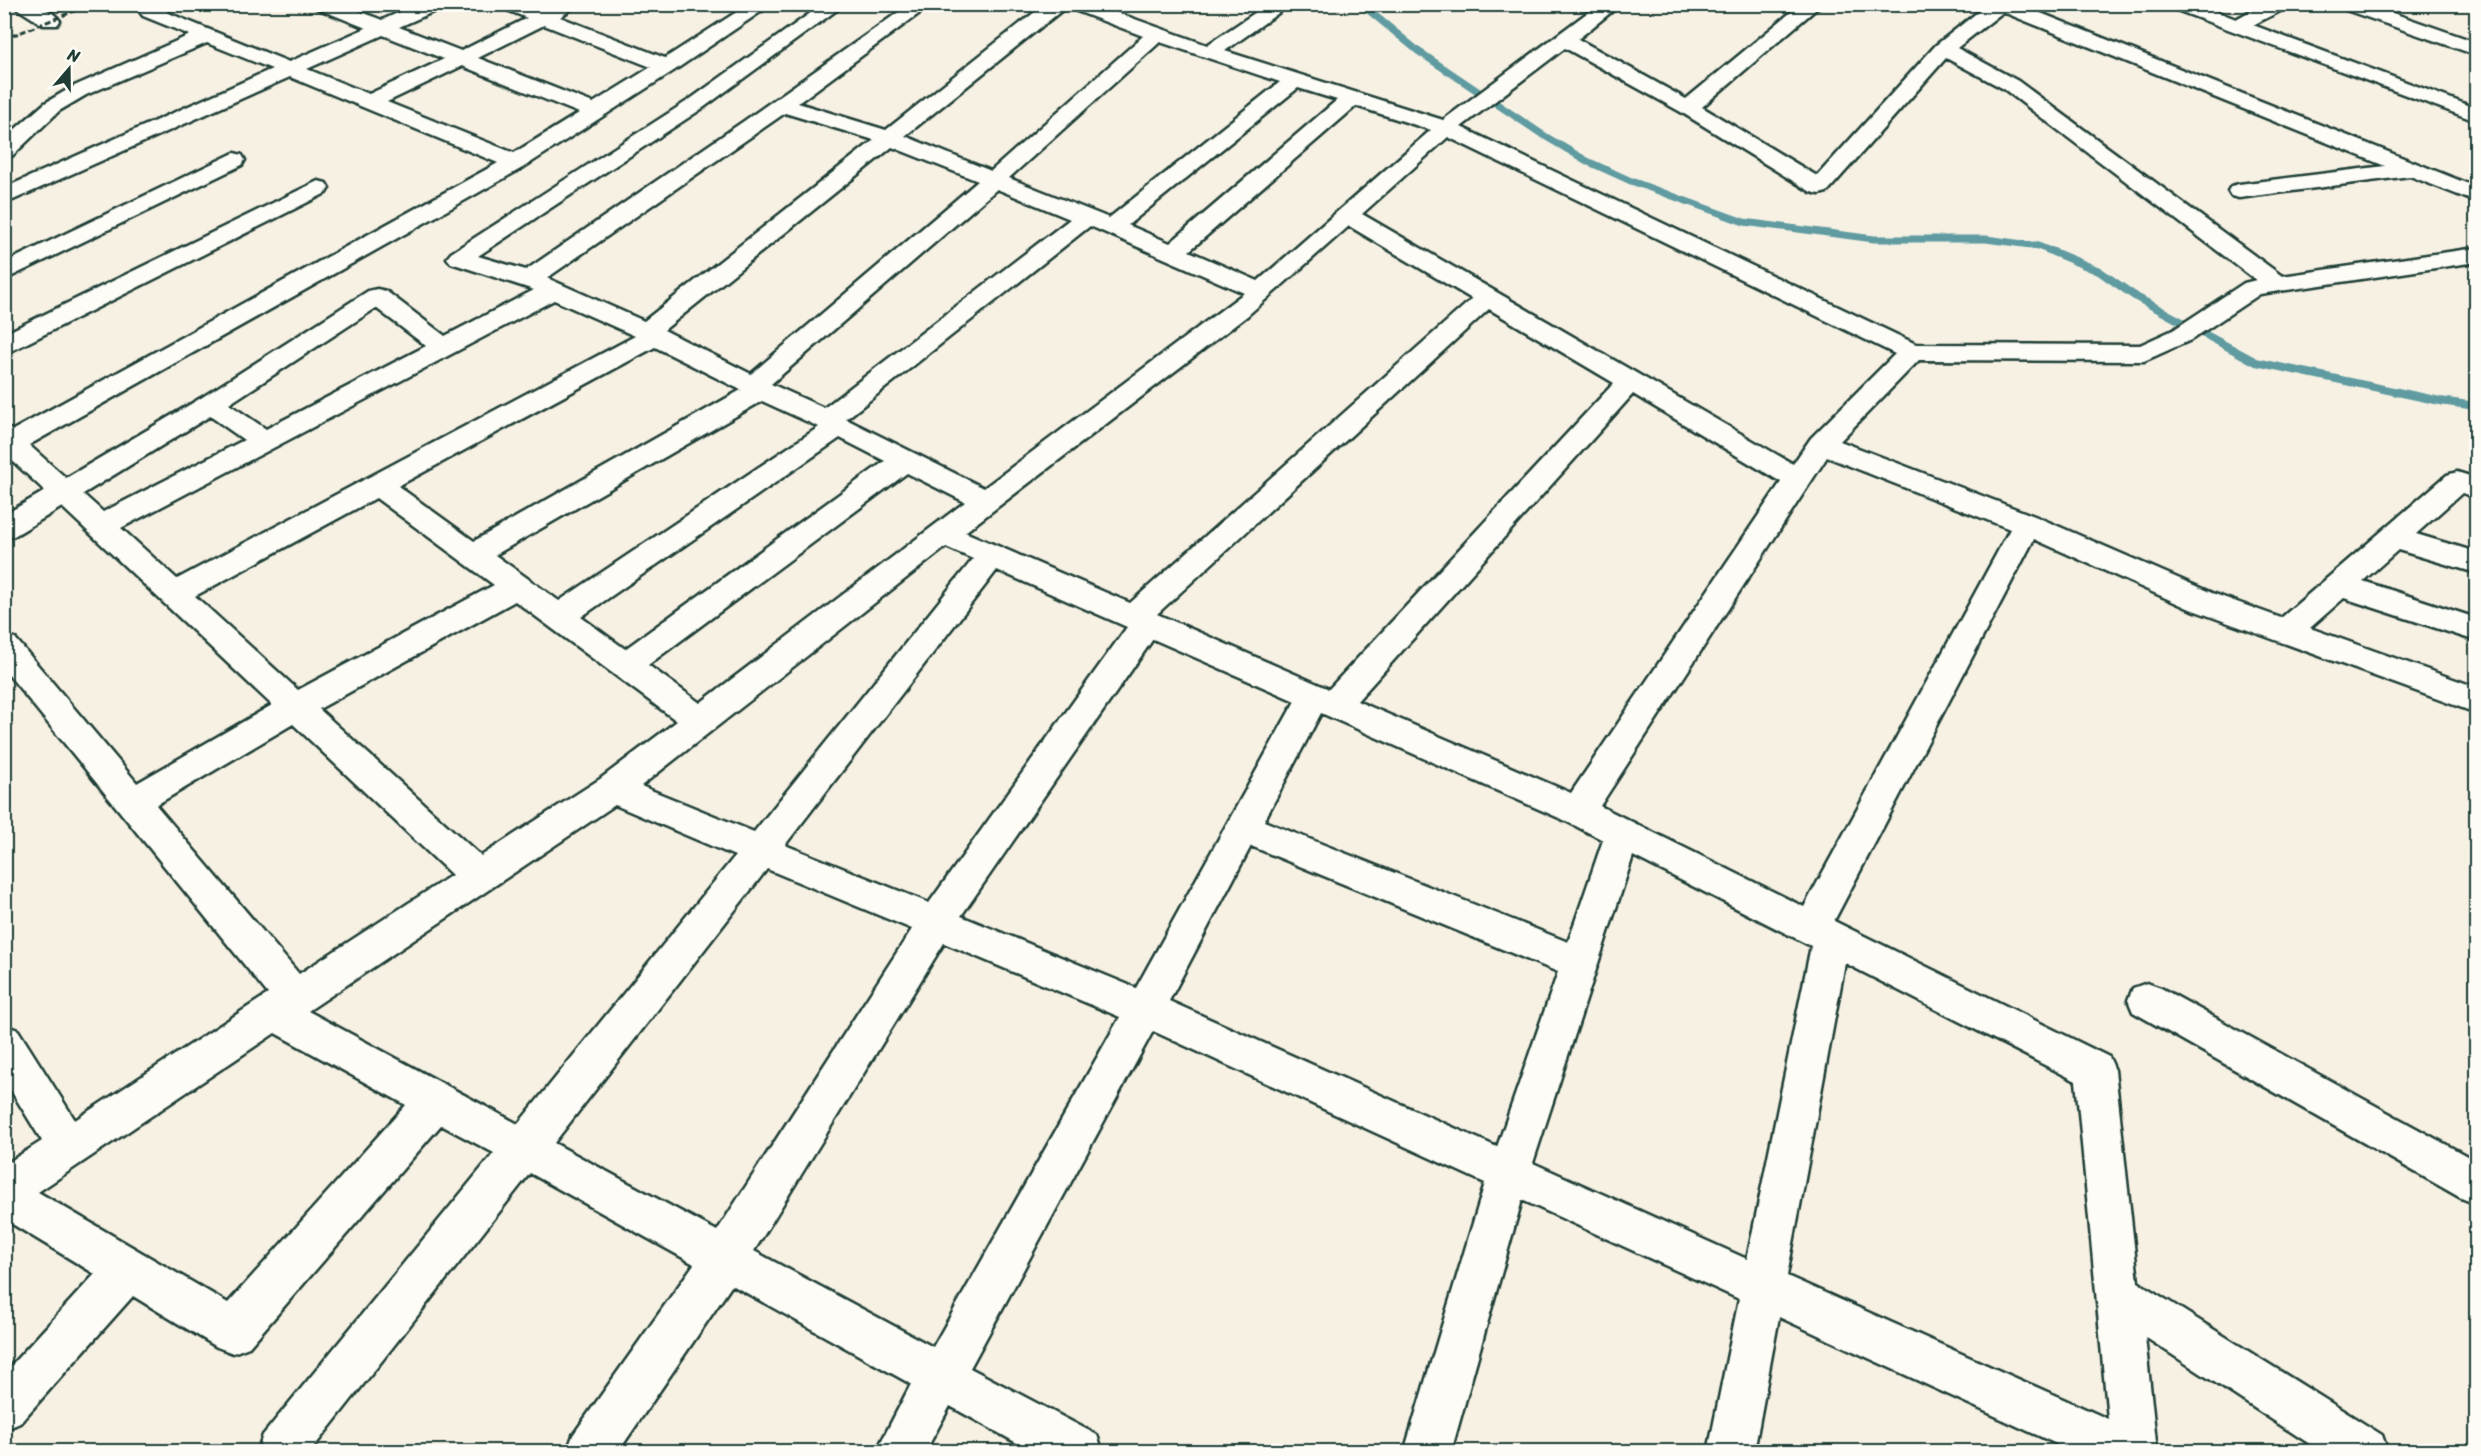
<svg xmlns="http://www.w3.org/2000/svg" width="2481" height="1456" font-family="Sriracha,sans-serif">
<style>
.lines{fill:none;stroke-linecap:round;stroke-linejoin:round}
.stream-far1{stroke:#5f9ba0;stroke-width:7}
.stream{stroke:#5f9ba0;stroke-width:8}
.street-casing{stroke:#1f3d34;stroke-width:5}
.street{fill:#fdfcf7;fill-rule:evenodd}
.rail{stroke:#1f3d34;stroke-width:3;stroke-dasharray:6 3;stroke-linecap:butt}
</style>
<rect width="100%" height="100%" fill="#f7f1e4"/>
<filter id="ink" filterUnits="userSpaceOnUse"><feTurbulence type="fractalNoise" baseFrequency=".0167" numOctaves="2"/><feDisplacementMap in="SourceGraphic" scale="12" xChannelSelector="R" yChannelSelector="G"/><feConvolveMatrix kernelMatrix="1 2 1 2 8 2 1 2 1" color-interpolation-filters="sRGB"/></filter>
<g filter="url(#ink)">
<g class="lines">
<path class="stream-far1" d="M 1361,4 L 1418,51 L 1543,135 L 1587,161 L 1631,181 L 1744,222 L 1874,239 L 1986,239 L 2038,246 L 2055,253"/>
<path class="stream" d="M 2051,251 L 2099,271 L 2136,297 L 2256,362 L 2440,401 L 2476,406"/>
<g class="street-casing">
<path id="street" d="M 10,4 C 27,4 49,5 60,21 L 57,25 L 43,25 Z
M 151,4 L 177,4 L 166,12 L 289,62 L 366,28 L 316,8 L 314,4 L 341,4 L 382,20 L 418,4 L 444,4 L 442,8 L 399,27 L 461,51 L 527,18 L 502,8 L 500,4 L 528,4 L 543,10 L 554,4 L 579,4 L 560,17 L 665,58 L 749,4 L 772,4 L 675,70 L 524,167 L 29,445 L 66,478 L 201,398 L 368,291 L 377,289 L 386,291 L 445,336 L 534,290 L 451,263 L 447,258 L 451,253 L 689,100 L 823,4 L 845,4 L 703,108 L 478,256 L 526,270 L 744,121 L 910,4 L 932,4 L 798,103 L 886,130 L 1045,4 L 1093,4 L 1207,45 L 1268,4 L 1291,4 L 1225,51 L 1443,120 L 1599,4 L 1621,4 L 1578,39 L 1686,99 L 1801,4 L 1822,4 L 1702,107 L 1817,176 L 1936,45 L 1988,4 L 2018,4 L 2476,187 L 2476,202 L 2410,176 L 2239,198 L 2231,196 L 2228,191 L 2231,186 L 2239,184 L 2385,166 L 2003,12 L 1957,48 L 2018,81 L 2282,276 L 2476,248 L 2476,262 L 2260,294 L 2191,340 L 2144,361 L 1919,360 L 1840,441 L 2037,517 L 2212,593 L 2281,618 L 2447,475 L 2457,472 L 2476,478 L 2476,498 L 2462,493 L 2416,534 L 2476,552 L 2476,573 L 2398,550 L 2363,581 L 2476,618 L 2476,641 L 2344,598 L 2310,628 L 2476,687 L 2476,713 L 2190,609 L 2034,539 L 1834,921 L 2109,1057 L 2115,1070 L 2138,1282 L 2382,1435 L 2388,1452 L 2322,1452 L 2145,1337 L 2157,1452 L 2074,1452 L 1779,1317 L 1754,1452 L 1708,1452 L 1739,1299 L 1522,1200 L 1451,1452 L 1404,1452 L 1485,1183 L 1153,1031 L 970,1368 L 1097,1435 L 1103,1452 L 1033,1452 L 950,1406 L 925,1452 L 876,1452 L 911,1384 L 732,1285 L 618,1452 L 567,1452 L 573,1435 L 694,1264 L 530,1173 L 310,1452 L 257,1452 L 263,1435 L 494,1153 L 441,1125 L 249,1347 L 233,1353 L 217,1347 L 133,1296 L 20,1423 L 4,1430 L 4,1373 L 95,1274 L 4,1219 L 4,1165 L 42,1141 L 4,1079 L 4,1025 L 18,1030 L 75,1120 L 268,994 L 4,669 L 4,634 L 15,638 L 137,783 L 272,705 L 62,507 L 14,536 L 4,539 L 4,515 L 45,491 L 4,453 L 4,428 L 13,430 L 498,163 L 290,77 L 4,204 L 4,188 L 272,69 L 207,43 L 86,95 L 59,111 L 12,156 L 4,157 L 4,139 L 45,103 L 72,87 L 190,35 L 143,16 L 140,12 ZM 1066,7 L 1143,36 L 991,171 L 905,136 ZM 544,25 L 651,67 L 593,103 L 478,58 ZM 383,35 L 444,59 L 369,94 L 307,69 ZM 1160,42 L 1280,82 L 1109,218 L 1009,178 ZM 1565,48 L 1681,112 L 1811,192 L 1819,194 L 1827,192 L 1946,58 L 2004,89 L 2256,280 L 2244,283 L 2173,330 L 2140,345 L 1916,344 L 1461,127 ZM 462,66 L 579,113 L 514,153 L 387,102 ZM 1298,88 L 1337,100 L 1170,243 L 1128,225 ZM 1356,106 L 1431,130 L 1258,281 L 1189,251 ZM 785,113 L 874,140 L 644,321 L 547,278 ZM 1448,137 L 1895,354 L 1811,438 L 1793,464 L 1362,214 ZM 892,147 L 978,181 L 751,374 L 664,330 ZM 997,189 L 1070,219 L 824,408 L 771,384 ZM 1090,226 L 1244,293 L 984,488 L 846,419 ZM 1349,226 L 1472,299 L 1130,603 L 965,532 L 1247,316 ZM 554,300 L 635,336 L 177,579 L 121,528 ZM 376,308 L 426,346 L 266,429 L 229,404 ZM 1489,309 L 1614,383 L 1329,689 L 1157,614 ZM 655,347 L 741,390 L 474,541 L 398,486 ZM 1633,394 L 1781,482 L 1571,793 L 1357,701 ZM 762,401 L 819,427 L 559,601 L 495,555 ZM 210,416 L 244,440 L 103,512 L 83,494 ZM 840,438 L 885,461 L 625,649 L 581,617 ZM 1827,457 L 2010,529 L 1804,907 L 1600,806 ZM 907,473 L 965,502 L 700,703 L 648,665 ZM 376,498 L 494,585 L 298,690 L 195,596 ZM 946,547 L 973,559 L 754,832 L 641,786 ZM 997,570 L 1127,627 L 929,903 L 785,845 ZM 515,601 L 677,721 L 600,779 L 481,856 L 319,709 ZM 1153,639 L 1295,701 L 1136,988 L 961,916 ZM 1321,713 L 1566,821 L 1603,840 L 1568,942 L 1264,821 ZM 293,724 L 452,875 L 299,974 L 156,805 ZM 615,805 L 735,856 L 518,1124 L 308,1011 ZM 1251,846 L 1558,972 L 1497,1147 L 1169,1001 ZM 1633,856 L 1811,946 L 1747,1259 L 1533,1163 ZM 767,869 L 912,929 L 717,1231 L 554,1143 ZM 944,943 L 1120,1017 L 933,1347 L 754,1251 ZM 1845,963 L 2076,1081 L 2108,1419 L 1787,1276 ZM 275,1033 L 406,1105 L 228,1303 L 38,1192 Z
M 2169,4 L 2197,4 L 2236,19 L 2263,4 L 2288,4 L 2286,8 L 2253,25 L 2476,108 L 2476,121 L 2171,8 Z
M 2338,4 L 2367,4 L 2476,42 L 2476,55 L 2340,8 Z
M 234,153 L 242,155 L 245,160 L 242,165 L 4,280 L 4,263 Z
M 318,181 L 326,183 L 329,188 L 326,193 L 13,350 L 4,352 L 4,334 Z
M 2147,983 L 2161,988 L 2476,1161 L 2476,1204 L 2461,1198 L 2133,1012 L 2128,1000 L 2133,988 Z"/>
</g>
<use href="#street" class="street"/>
<path class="rail" d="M 4,39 L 92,4"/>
</g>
</g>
<rect width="2481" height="1456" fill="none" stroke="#fdfcf7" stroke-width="24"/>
<rect x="12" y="12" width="2457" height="1432" fill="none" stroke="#1f3d34" stroke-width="2" filter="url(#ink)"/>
<g transform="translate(69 69) rotate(20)" stroke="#fdfcf7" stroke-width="4.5" paint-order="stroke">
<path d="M0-4.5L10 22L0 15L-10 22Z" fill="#1f3d34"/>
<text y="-9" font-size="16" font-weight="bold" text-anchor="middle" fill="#1f3d34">N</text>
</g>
</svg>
